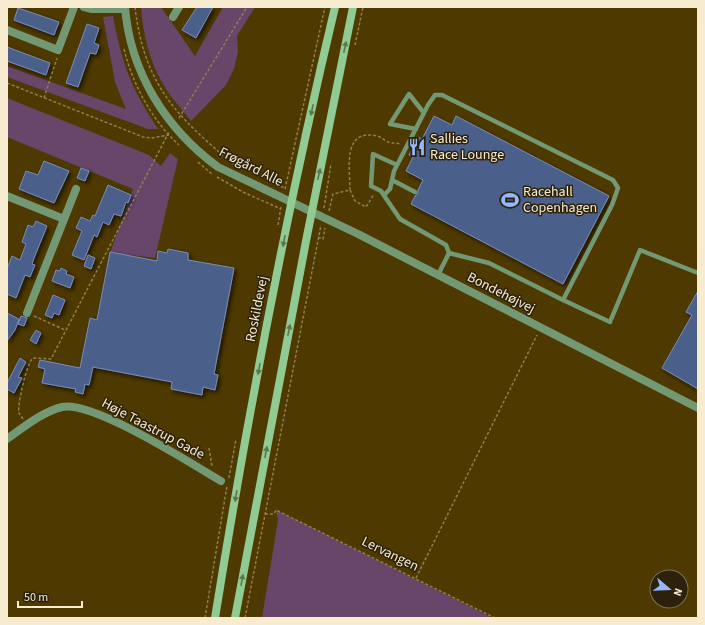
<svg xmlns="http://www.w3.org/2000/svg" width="705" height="625" font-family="'Source Sans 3',sans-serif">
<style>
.green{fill:#674669}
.building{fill:#4b5f8b;stroke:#778cbc;filter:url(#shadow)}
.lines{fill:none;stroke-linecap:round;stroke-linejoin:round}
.path{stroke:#907e51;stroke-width:1.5;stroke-dasharray:3 2;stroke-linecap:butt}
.service{stroke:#739874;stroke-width:4.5}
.minor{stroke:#739874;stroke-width:8}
.tertiary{stroke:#739874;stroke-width:8}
.secondary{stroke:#8fcb92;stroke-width:8}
.oneway{fill:#5e764f}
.labels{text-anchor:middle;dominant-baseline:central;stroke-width:3;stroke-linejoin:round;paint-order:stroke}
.poi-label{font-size:14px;fill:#f7ebd0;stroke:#2c220c;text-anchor:start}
.street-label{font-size:14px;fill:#f7ebd0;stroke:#2c220c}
</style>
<defs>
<filter id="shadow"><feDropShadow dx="2.5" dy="2.5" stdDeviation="2" flood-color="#0009"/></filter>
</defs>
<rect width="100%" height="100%" fill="#4e3900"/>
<path class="green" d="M 141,7 L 161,7 L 195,56 L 223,7 L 255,7 L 237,36 L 238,52 L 234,69 L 226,85 L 191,121 C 182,109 170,97 163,84 C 149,60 143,34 141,7 Z
M 113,16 C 122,64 131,88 158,129 L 148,129 L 7,77 L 7,66 L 126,109 L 115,82 L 103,17 Z
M 7,98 L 149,155 L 161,166 L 170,153 L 178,159 L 155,258 L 110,253 L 133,189 L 7,137 Z
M 276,510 L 493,618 L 262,618 L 278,520 Z"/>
<path class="building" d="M 197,7 L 213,7 L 196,38 L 182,30 Z
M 18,8 L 59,22 L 54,35 L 14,20 Z
M 87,24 L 99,28 L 94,43 L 99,45 L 96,54 L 90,53 L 78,87 L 66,83 Z
M 7,47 L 50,63 L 46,75 L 7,61 Z
M 434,116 L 452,125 L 456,116 L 609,196 L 563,284 L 411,204 L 415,196 L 418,193 L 418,190 L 423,180 L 406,171 L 413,157 L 409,155 L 418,137 L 422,139 Z
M 44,161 L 69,171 L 54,203 L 19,189 L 26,171 L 38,175 Z
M 81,168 L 89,171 L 85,181 L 77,178 Z
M 108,185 L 131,195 L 128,203 L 126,202 L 121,216 L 114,214 L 109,225 L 103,222 L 97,237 L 94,235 L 84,260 L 72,255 L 82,231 L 76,228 L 81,217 L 90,221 L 93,215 L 95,216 Z
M 36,221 L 47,226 L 34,258 L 32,264 L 35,265 L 30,277 L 25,275 L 16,298 L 7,294 L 7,269 L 12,256 L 20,260 L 26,244 L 22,242 L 28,225 L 33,227 Z
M 168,249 L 188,253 L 188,260 L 234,268 L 214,374 L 218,375 L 215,390 L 203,387 L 202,395 L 171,389 L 172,382 L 93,367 L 89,385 L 85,384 L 83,394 L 75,392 L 76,389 L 42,383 L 45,369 L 38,367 L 40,360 L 80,368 L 90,318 L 97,320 L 110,252 L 157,261 L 158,251 L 167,253 Z
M 88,255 L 95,258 L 91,269 L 84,266 Z
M 61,268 L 67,271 L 66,274 L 74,277 L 70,288 L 52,281 L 56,270 L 60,271 Z
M 698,291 L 698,389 L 662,368 L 692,315 L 686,312 Z
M 53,295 L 65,300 L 59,315 L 54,313 L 52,318 L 45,315 Z
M 7,313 L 19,319 L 15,330 L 7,341 Z
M 21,316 L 27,318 L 24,326 L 18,324 Z
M 36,330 L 41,333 L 36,344 L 30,340 Z
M 20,358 L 26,362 L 18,377 L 22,378 L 14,393 L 7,389 L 7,383 Z"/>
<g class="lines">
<path class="path" d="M 135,7 C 144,86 178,118 236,166
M 355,45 L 363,7
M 124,49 C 133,85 151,119 179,145
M 7,83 L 143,137 L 151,138 L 169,135
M 44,98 L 57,58
M 179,118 L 247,7
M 198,162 L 212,174
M 217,177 L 243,192 L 281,209
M 276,185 L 285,188
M 285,189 L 325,7
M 350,190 C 350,169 342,128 377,136 C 381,137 384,140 388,142 C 392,143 396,143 400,144
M 324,208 L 331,164
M 329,211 L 333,194 L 350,190 L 355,201 L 366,207 L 374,194
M 278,225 L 281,207
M 318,237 L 323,239 L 325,228
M 34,316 L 65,330
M 23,419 C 22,417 20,415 19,413 C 17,405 27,362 33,358 L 51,359 L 169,132
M 209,448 L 212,466
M 229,478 L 236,439
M 265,514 L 274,514 L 276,510 L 495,618
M 416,578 L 537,335
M 205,618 L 227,486
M 245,618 L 321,225"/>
<path class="service" d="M 416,129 L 390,124 L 409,94 L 424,113
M 397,165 L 373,154 L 371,186 L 381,191 L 400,219 L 446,245 L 449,253 L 438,275
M 392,180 L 415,192
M 384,195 L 390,189 L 394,171 L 428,105 L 435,95 L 442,95 L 613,180 L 618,188 L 612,205 L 563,300 L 489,263 L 449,253
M 563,300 L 610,322 L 640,250 L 698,273"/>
<path class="minor" d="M 84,7 L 92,9 L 125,9
M 173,17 L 179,7
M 7,30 L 58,50 L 74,7
M 7,196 L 64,219
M 27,313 L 76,189
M 7,439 C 24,427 42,412 62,407 C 94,401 190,463 221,481"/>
<path class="tertiary" d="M 125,7 C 130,72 166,129 218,167 L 358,234 L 698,408"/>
<path class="secondary" d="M 215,618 C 248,413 287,209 335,7
M 235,618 L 306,241 L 353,7"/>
</g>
<defs><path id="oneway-solid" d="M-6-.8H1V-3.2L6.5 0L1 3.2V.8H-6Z"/></defs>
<g class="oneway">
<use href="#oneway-solid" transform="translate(345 47) rotate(-78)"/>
<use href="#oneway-solid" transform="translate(312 110) rotate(102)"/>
<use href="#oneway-solid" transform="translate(319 174) rotate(-78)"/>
<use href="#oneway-solid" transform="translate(284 241) rotate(101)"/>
<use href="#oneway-solid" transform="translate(289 330) rotate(-79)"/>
<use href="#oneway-solid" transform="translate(259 369) rotate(100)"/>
<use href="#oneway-solid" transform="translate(266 452) rotate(-79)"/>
<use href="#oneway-solid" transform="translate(236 496) rotate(100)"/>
<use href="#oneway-solid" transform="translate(242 580) rotate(-80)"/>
</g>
<defs>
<g id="restaurant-bare" transform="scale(1.38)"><path d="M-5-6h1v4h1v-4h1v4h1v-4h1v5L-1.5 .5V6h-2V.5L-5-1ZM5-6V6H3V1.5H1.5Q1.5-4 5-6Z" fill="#96b6fd" stroke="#2c220c" stroke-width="2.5" paint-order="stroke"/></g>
<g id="stadium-bare" transform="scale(1.38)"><path d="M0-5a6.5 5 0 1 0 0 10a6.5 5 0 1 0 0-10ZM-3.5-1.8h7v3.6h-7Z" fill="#96b6fd" stroke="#2c220c" stroke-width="2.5" paint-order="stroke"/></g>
</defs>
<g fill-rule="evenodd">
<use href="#restaurant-bare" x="417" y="147"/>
<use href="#stadium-bare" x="510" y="200"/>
</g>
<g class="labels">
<g class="poi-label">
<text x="430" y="139">Sallies<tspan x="430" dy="16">Race Lounge</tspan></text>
<text x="523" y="192">Racehall<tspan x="523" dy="16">Copenhagen</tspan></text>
</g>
<g class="street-label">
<text transform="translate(251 167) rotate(27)">Frøgård Alle</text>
<text transform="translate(501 293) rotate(27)">Bondehøjvej</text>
<text transform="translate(257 309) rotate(-79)">Roskildevej</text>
<text transform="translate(153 429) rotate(28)">Høje Taastrup Gade</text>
<text transform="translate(390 554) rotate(26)">Lervangen</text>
</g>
</g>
<rect width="705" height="625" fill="none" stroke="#f7ebd0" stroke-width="16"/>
<g transform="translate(669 589) rotate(109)"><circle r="19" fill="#2c220c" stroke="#7d725a"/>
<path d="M0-3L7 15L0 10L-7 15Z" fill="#96b6fd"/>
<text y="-6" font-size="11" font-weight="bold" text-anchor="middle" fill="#f7ebd0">N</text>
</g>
<path d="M18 601v6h64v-6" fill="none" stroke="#f7ebd0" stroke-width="2"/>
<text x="24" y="601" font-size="12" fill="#f7ebd0" stroke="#2c220c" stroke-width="3" paint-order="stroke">50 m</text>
</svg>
